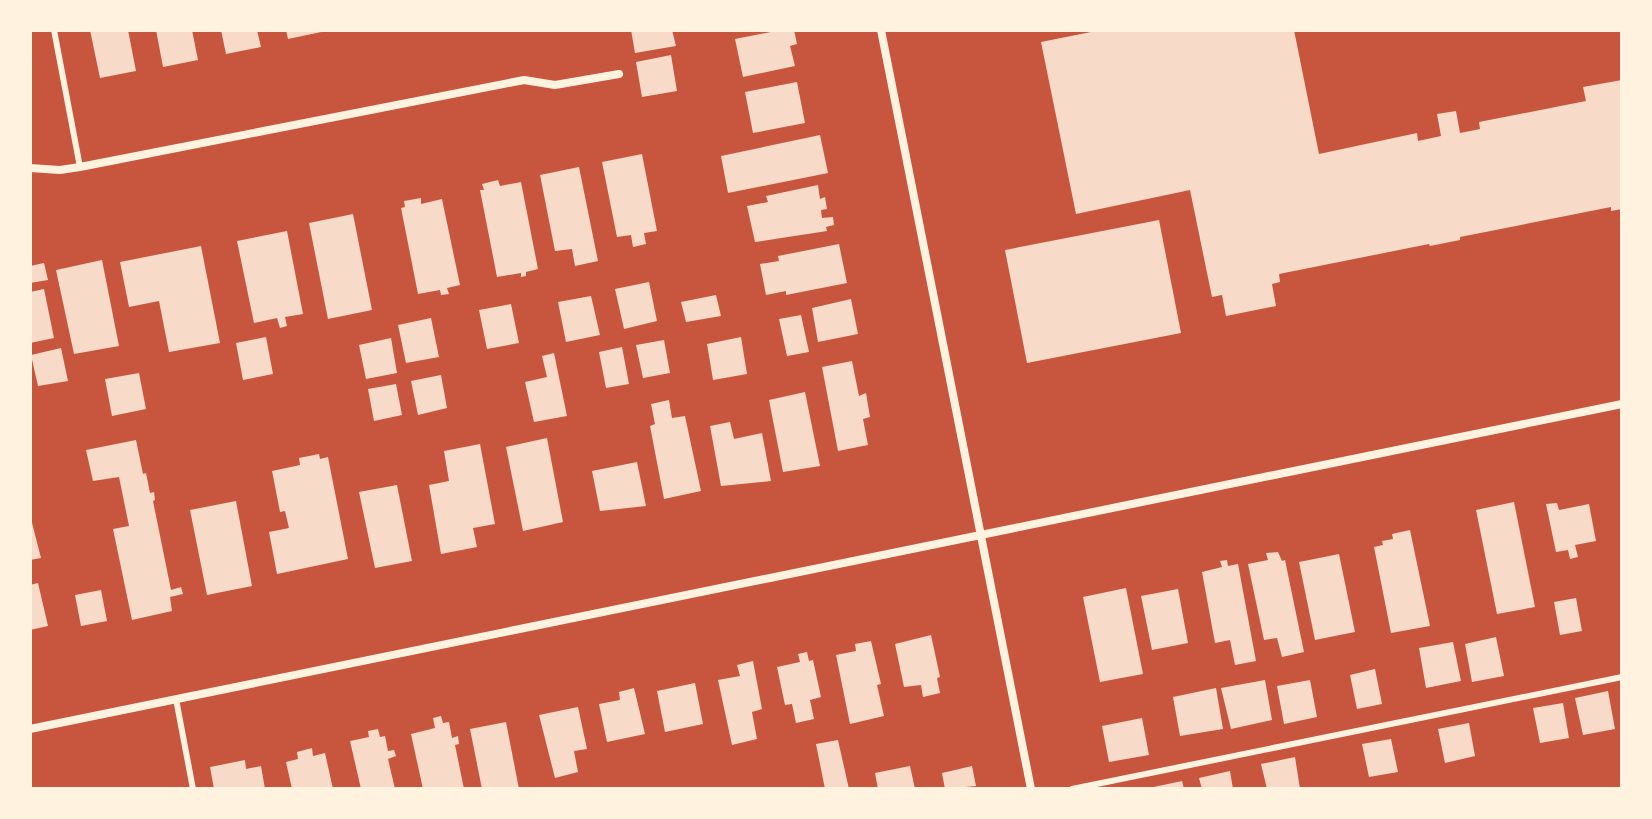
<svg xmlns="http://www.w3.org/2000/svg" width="1652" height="819" font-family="Rubik,sans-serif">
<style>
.building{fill:#f7dbc8}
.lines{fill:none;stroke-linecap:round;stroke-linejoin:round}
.service{stroke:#fff3e0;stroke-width:6}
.minor{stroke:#fff3e0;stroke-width:8}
</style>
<rect width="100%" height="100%" fill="#c8553d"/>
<path class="building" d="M 90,30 L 128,30 L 136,71 L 100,78 Z
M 156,30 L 192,30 L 198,60 L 163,67 Z
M 221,30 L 257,30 L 261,47 L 226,54 Z
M 286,30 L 326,30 L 326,31 L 288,39 Z
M 631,30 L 672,30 L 676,46 L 635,53 Z
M 781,30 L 794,30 L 797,44 L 790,46 L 795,66 L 743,77 L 735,39 Z
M 1101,30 L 1294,30 L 1319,154 L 1417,133 L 1418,141 L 1441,136 L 1437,114 L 1456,111 L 1460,133 L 1480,129 L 1479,122 L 1586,101 L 1583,87 L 1622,80 L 1622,209 L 1611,211 L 1611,207 L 1460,237 L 1460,240 L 1430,246 L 1429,244 L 1279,274 L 1280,282 L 1272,284 L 1276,306 L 1226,316 L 1222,295 L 1212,297 L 1190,190 L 1076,214 L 1041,42 Z
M 671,55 L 677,91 L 642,97 L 636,62 Z
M 797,82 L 805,123 L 753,133 L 745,92 Z
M 820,135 L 828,173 L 728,193 L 721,156 Z
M 642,154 L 657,231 L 644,233 L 646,244 L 633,247 L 631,235 L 617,237 L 602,162 Z
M 579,167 L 598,261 L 575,266 L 572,249 L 555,251 L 540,175 Z
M 498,180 L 500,186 L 521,182 L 538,269 L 526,272 L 526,276 L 521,277 L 521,273 L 497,277 L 480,190 L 484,190 L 482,184 Z
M 818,185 L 820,199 L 825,197 L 827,209 L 821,210 L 822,218 L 833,217 L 834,225 L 826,227 L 827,231 L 755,242 L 747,206 L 768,202 L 766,196 Z
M 421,198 L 421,204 L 442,199 L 460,285 L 447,288 L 449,294 L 441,295 L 440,290 L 418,294 L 401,208 L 405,207 L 404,201 Z
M 353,214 L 372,310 L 328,319 L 309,223 Z
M 1159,220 L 1181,333 L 1027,363 L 1005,250 Z
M 287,231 L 303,314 L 285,317 L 287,326 L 280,328 L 277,318 L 254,323 L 237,241 Z
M 839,244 L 847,283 L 786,295 L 786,291 L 766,295 L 760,264 L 779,261 L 778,256 Z
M 201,246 L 220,343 L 169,352 L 159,301 L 129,307 L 120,262 Z
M 102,260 L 119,346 L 74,354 L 56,270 Z
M 44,263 L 48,280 L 30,283 L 30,266 Z
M 649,282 L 657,321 L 624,329 L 615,289 Z
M 44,289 L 54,338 L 30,343 L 30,292 Z
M 716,295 L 721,316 L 686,322 L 681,302 Z
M 591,296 L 600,335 L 566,342 L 558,302 Z
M 851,299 L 858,334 L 818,342 L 812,308 Z
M 511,304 L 519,343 L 487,349 L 479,310 Z
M 801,315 L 809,352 L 787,356 L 779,319 Z
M 431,318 L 439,357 L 406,363 L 398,325 Z
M 266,337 L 273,374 L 243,380 L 236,343 Z
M 741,337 L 747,374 L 713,380 L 707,344 Z
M 391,338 L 397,373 L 366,379 L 359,345 Z
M 664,340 L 670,373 L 643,378 L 636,345 Z
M 622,347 L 629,384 L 606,388 L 599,352 Z
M 61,348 L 68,381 L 38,386 L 31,355 Z
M 554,353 L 567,416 L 534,422 L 525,382 L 547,377 L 542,356 Z
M 852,361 L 859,396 L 866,393 L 870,417 L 863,419 L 868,445 L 838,451 L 822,367 Z
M 139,373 L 146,409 L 112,416 L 105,379 Z
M 441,375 L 447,408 L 418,415 L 411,381 Z
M 396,384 L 402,415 L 374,421 L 368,389 Z
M 805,392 L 820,466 L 783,472 L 769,400 Z
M 669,400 L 672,418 L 685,416 L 701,491 L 664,499 L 650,426 L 655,424 L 651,404 Z
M 730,422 L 734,439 L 762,433 L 771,481 L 721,486 L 710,426 Z
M 547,438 L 563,522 L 523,531 L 506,447 Z
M 136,440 L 143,474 L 146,473 L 150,493 L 154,492 L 155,500 L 153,501 L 171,590 L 181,587 L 183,594 L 170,597 L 172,611 L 132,620 L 113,529 L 129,526 L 119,477 L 93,481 L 86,450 Z
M 480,444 L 495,524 L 473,528 L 477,547 L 441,554 L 429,485 L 449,481 L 444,451 Z
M 319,454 L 320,459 L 328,457 L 348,559 L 277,574 L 269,532 L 289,528 L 285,511 L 280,512 L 272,471 L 300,465 L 299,458 Z
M 637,462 L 646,506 L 600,511 L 592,471 Z
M 397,485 L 412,561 L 375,568 L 359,492 Z
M 236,501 L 252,586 L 207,595 L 190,510 Z
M 1514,502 L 1535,607 L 1497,614 L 1476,510 Z
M 1557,503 L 1559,510 L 1589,504 L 1596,541 L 1575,545 L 1578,557 L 1570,559 L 1568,550 L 1556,552 L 1546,504 Z
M 30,515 L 41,558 L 30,560 Z
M 1410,530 L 1430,626 L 1391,633 L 1374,547 L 1383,545 L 1382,541 L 1393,539 L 1392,534 Z
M 1278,552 L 1282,561 L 1285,560 L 1304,652 L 1282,657 L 1277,638 L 1264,640 L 1248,564 L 1268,560 L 1266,553 Z
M 1339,554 L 1355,632 L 1315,640 L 1299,562 Z
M 1227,560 L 1228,566 L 1238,564 L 1256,661 L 1235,665 L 1230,640 L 1215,643 L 1202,572 L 1222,567 L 1220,561 Z
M 38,583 L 48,626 L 30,630 L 30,585 Z
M 1126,588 L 1143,674 L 1100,682 L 1083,597 Z
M 1178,589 L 1188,643 L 1152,650 L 1141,596 Z
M 101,590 L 107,621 L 81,626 L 75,595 Z
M 1576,598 L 1582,631 L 1560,635 L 1554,602 Z
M 931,635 L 940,677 L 937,678 L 940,693 L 923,697 L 921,685 L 904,687 L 895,644 Z
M 1496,637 L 1504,676 L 1472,682 L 1465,644 Z
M 871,641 L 881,684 L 877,685 L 884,716 L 850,724 L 836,655 L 856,651 L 855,644 Z
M 1453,642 L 1461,681 L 1426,688 L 1419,648 Z
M 807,652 L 809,661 L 813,660 L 821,697 L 810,700 L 814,719 L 796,723 L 792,704 L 785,705 L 777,667 L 800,662 L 798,654 Z
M 753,661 L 762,709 L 752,712 L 757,739 L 732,745 L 718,680 L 740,676 L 737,665 Z
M 1375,669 L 1382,704 L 1357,709 L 1350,675 Z
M 1265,680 L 1272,720 L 1231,729 L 1221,688 Z
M 1310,680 L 1317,717 L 1284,724 L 1277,686 Z
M 695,683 L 703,724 L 665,732 L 657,691 Z
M 634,688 L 645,734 L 607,742 L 599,704 L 620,700 L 619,692 Z
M 1216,688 L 1223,729 L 1180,736 L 1173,697 Z
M 1608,691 L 1615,729 L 1583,735 L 1575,698 Z
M 1563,703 L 1569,738 L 1540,743 L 1533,708 Z
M 578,707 L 587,749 L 574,751 L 578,772 L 555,778 L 539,715 Z
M 441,716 L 443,723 L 449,722 L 452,738 L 458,736 L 459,744 L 455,745 L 464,789 L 423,789 L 411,734 L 435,728 L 433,718 Z
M 1142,718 L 1149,755 L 1109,762 L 1102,726 Z
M 506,722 L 519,789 L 482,789 L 470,729 Z
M 1469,723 L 1475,756 L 1445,763 L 1438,729 Z
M 378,729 L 380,737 L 385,736 L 388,751 L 394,750 L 396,756 L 388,759 L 395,789 L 361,789 L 350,741 L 369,737 L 368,731 Z
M 1391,739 L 1398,772 L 1369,777 L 1362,744 Z
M 838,740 L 849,789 L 825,789 L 816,744 Z
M 312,748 L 313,756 L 325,753 L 333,789 L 292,789 L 286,762 L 298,759 L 297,752 Z
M 1295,757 L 1300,789 L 1267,789 L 1261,764 Z
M 245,760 L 246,769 L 261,766 L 265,789 L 214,789 L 210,767 Z
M 910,766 L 915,789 L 878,789 L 875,773 Z
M 972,766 L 976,786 L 945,789 L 942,773 Z
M 1230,771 L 1233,789 L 1202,789 L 1199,778 Z
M 1182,781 L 1184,789 L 1149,789 L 1149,788 Z"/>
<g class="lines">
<path class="service" d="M 54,30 L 80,167
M 176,699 L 193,789
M 1072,789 L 1622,677"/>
<path class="minor" d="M 881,30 L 1031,789
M 30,168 L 60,170 L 80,167 L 524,80 L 555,85 L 619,74
M 30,729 L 1622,404"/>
</g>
<rect width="1652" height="819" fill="none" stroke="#fff3e0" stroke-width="64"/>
</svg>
